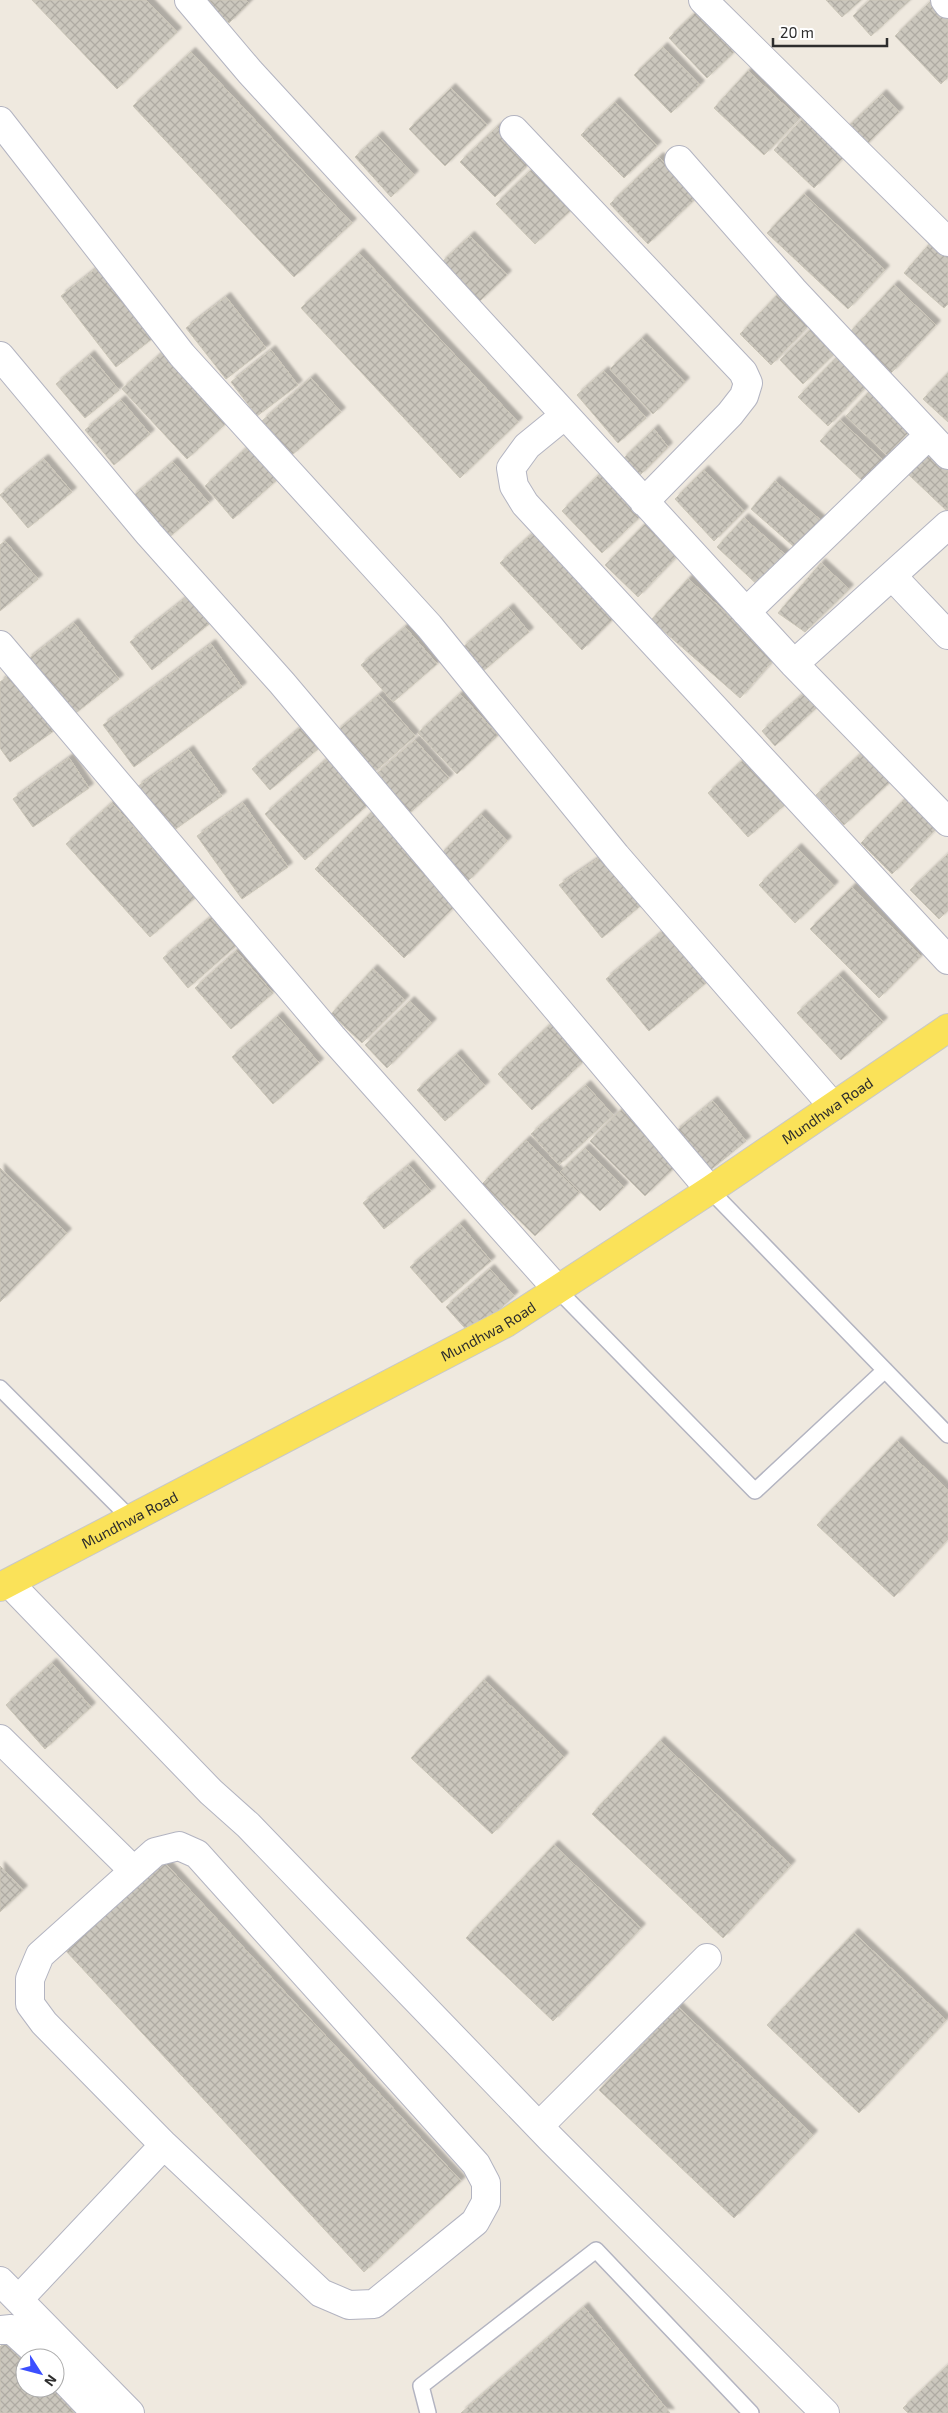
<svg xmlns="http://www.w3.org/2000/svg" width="948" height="2413" font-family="'Exo 2',sans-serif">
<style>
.building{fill:url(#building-cross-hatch);stroke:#cbc6b8;filter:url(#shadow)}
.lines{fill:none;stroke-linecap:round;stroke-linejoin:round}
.lane-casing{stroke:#b3b4c1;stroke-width:18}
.street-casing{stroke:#b3b4c1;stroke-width:30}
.primary-casing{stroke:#c8c8c8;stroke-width:30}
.lane{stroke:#fff;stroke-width:15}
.street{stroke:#fff;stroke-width:28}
.primary{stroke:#fae259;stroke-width:28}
.labels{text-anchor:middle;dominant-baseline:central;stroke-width:4.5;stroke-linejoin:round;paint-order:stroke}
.street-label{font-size:15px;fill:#2d2d2d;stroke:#fff}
</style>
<defs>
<pattern id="building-cross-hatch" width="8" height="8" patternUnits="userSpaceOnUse" patternTransform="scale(1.25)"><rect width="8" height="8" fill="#cbc7bd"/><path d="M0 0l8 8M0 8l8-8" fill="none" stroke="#afaba3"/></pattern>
<filter id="shadow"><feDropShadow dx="4.5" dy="-4.5" stdDeviation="1" flood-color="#0004"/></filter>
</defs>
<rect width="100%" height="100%" fill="#efe9df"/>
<path class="building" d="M 32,0 L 146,0 L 177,32 L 117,89 Z
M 206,0 L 246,0 L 249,3 L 229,23 Z
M 826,0 L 861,0 L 842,17 Z
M 870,0 L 910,0 L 871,36 L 853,16 Z
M 932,0 L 948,16 L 948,77 L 941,84 L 895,36 Z
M 701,7 L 739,47 L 707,78 L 669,38 Z
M 663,47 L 700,85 L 671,113 L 634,75 Z
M 191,52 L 352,223 L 294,277 L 133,106 Z
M 748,71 L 799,119 L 764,155 L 714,108 Z
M 451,88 L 487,125 L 445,166 L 409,129 Z
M 882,94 L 899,112 L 863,148 L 845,130 Z
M 615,102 L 657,146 L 624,178 L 581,135 Z
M 806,115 L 847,154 L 814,188 L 774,150 Z
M 497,127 L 531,162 L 495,197 L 460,162 Z
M 378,136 L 414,175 L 391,197 L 355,157 Z
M 659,157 L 697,197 L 648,244 L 610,204 Z
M 533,168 L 572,209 L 535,244 L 496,204 Z
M 804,194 L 885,270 L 848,309 L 767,233 Z
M 470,236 L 507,275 L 479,302 L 441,263 Z
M 932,241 L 948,255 L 948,304 L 944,308 L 904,273 Z
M 359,253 L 518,422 L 460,478 L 301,308 Z
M 102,264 L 157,335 L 116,367 L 61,296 Z
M 894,285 L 936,325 L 891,373 L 849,333 Z
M 782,290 L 813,321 L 771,365 L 740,334 Z
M 226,297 L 266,348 L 226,379 L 186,328 Z
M 815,325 L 839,349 L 803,384 L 780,360 Z
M 642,338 L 685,382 L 653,414 L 610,369 Z
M 167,348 L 232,418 L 187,459 L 122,389 Z
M 271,350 L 298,385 L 257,416 L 231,382 Z
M 842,352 L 871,382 L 828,426 L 798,397 Z
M 90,355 L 119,390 L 85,418 L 56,384 Z
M 604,371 L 646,418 L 618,443 L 577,395 Z
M 948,373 L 948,422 L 923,399 Z
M 311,378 L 341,412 L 292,455 L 262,421 Z
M 870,391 L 912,429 L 887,455 L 846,416 Z
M 121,400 L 150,434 L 114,465 L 85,430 Z
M 840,420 L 886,463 L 866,484 L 820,441 Z
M 654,429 L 668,447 L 639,476 L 622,460 Z
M 250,445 L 279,478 L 233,519 L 205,486 Z
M 929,451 L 948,470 L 948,512 L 908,474 Z
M 44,459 L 72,492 L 28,528 L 0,495 Z
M 173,462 L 209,503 L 167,539 L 132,497 Z
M 605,469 L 646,511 L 602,553 L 562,511 Z
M 704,470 L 744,511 L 714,541 L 675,499 Z
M 775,481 L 824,523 L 800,552 L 751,509 Z
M 744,518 L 790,559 L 763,590 L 717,547 Z
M 647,522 L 680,553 L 638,597 L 605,565 Z
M 534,532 L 615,617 L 582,650 L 500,563 Z
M 5,541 L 38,579 L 0,611 L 0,545 Z
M 821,563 L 849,589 L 805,632 L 778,613 Z
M 688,579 L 776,657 L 740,698 L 651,620 Z
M 187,597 L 209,624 L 152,670 L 130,642 Z
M 509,608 L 529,632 L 482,672 L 462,648 Z
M 74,623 L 119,679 L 72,716 L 27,660 Z
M 405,627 L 437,664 L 393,702 L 361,665 Z
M 211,644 L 242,687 L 134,767 L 103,725 Z
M 17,670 L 58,728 L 10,762 L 0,748 L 0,682 Z
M 460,694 L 498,735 L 457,774 L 418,733 Z
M 803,694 L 816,708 L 775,746 L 762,731 Z
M 379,695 L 415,736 L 372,774 L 336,732 Z
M 301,727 L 319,748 L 270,790 L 252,769 Z
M 415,740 L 449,778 L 405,817 L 372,778 Z
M 189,750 L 222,796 L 170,833 L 137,787 Z
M 863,752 L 891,781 L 844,825 L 816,795 Z
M 329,757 L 370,803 L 305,860 L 265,814 Z
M 69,758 L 89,788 L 33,827 L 13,799 Z
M 745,758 L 787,803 L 748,837 L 708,793 Z
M 908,796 L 939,826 L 892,874 L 861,843 Z
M 112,803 L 196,897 L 150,937 L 66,844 Z
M 243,803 L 288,867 L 242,899 L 197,836 Z
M 374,810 L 463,898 L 404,958 L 315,869 Z
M 481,814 L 507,841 L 467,882 L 440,855 Z
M 797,848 L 834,886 L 795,923 L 759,885 Z
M 605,854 L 645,902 L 602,938 L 559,885 Z
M 948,854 L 948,910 L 939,919 L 910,890 Z
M 852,887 L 921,956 L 879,998 L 810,929 Z
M 211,917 L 237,945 L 188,988 L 163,958 Z
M 663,931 L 707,982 L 649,1031 L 606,979 Z
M 236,951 L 273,993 L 231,1029 L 195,988 Z
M 373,969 L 405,1000 L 362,1043 L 331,1014 Z
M 839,975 L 883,1022 L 841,1060 L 797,1013 Z
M 410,1001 L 432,1023 L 387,1068 L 365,1045 Z
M 278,1016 L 319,1063 L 273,1104 L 232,1057 Z
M 555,1020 L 589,1056 L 532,1110 L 498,1074 Z
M 457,1054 L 485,1086 L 445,1121 L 417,1090 Z
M 586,1085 L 613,1115 L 559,1165 L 531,1134 Z
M 713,1101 L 746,1141 L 708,1172 L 675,1132 Z
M 623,1108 L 679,1163 L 645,1196 L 590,1141 Z
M 526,1140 L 579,1193 L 535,1236 L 482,1184 Z
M 585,1148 L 624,1187 L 600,1211 L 560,1172 Z
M 409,1165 L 431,1191 L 384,1229 L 363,1203 Z
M 0,1168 L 67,1233 L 0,1302 Z
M 460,1224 L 491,1261 L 442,1303 L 410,1267 Z
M 490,1269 L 514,1296 L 471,1335 L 446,1307 Z
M 897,1441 L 948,1490 L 948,1539 L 894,1597 L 817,1525 Z
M 52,1663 L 91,1707 L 45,1749 L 6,1705 Z
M 484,1680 L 564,1757 L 492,1834 L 411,1758 Z
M 660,1741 L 791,1865 L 723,1938 L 592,1814 Z
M 554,1845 L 641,1928 L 553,2021 L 466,1938 Z
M 163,1861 L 461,2181 L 364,2272 L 66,1951 Z
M 0,1866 L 23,1890 L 0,1912 Z
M 854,1933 L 946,2020 L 859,2113 L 767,2025 Z
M 678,2007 L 813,2135 L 734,2218 L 599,2090 Z
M 584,2307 L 670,2413 L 461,2413 Z
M 8,2339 L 25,2358 L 25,2388 L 55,2388 L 87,2413 L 0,2413 L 0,2347 Z
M 948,2365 L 948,2413 L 908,2413 L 903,2408 Z"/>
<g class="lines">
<g class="lane-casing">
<path id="lane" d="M 710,1190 L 948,1435
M 557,1289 L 755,1491 L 885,1370
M 0,1388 L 131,1519
M 428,2413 L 421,2386 L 596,2250 L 751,2413"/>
</g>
<g class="street-casing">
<path id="street" d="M 189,0 L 250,72 L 794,664 L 948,822
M 703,0 L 948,242
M 945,0 L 948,4
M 0,121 L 182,355 L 429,626 L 616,856 L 832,1105
M 514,130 L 743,372 L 748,383 L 744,396 L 730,414 L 644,502
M 679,160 L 793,290 L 948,455
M 0,356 L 149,534 L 282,683 L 710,1190
M 565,415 L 527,446 L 511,468 L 514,486 L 525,504 L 948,960
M 892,576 L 948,635
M 746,612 L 929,435
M 0,645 L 332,1037 L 557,1289
M 794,664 L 948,525
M 9,1583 L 211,1792 L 248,1825 L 552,2140 L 825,2413
M 0,1739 L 134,1871
M 539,2126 L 707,1958
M 0,2281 L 130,2413
M 19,2299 L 164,2145 L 44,2023 L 30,2004 L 30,1979 L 40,1955 L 155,1852 L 179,1846 L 197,1854 L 476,2164 L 486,2183 L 486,2202 L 475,2222 L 374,2304 L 349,2305 L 321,2293 L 164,2145
M 0,2330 L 11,2329 L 43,2358
M 55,2370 L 96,2413"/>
</g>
<g class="primary-casing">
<g id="primary">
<path id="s1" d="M 0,1587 L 506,1323 L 710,1190 L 948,1028"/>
</g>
</g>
<use href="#lane" class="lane"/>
<use href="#street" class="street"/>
<use href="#primary" class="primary"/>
</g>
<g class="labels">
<g class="street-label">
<text stroke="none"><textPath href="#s1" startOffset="956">Mundhwa Road</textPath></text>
<text stroke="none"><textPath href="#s1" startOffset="551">Mundhwa Road</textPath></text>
<text stroke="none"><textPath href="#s1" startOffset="146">Mundhwa Road</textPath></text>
</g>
</g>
<g transform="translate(40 2373) rotate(126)"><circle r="24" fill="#ffffff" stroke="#ababab"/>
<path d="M0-4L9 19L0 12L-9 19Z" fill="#3c4fff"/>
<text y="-8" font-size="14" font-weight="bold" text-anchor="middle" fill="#2d2d2d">N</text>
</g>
<path d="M773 38v8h114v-8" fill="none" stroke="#2d2d2d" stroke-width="2.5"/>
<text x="780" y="38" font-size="15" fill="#2d2d2d" stroke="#ffffff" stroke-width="4" paint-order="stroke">20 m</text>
</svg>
